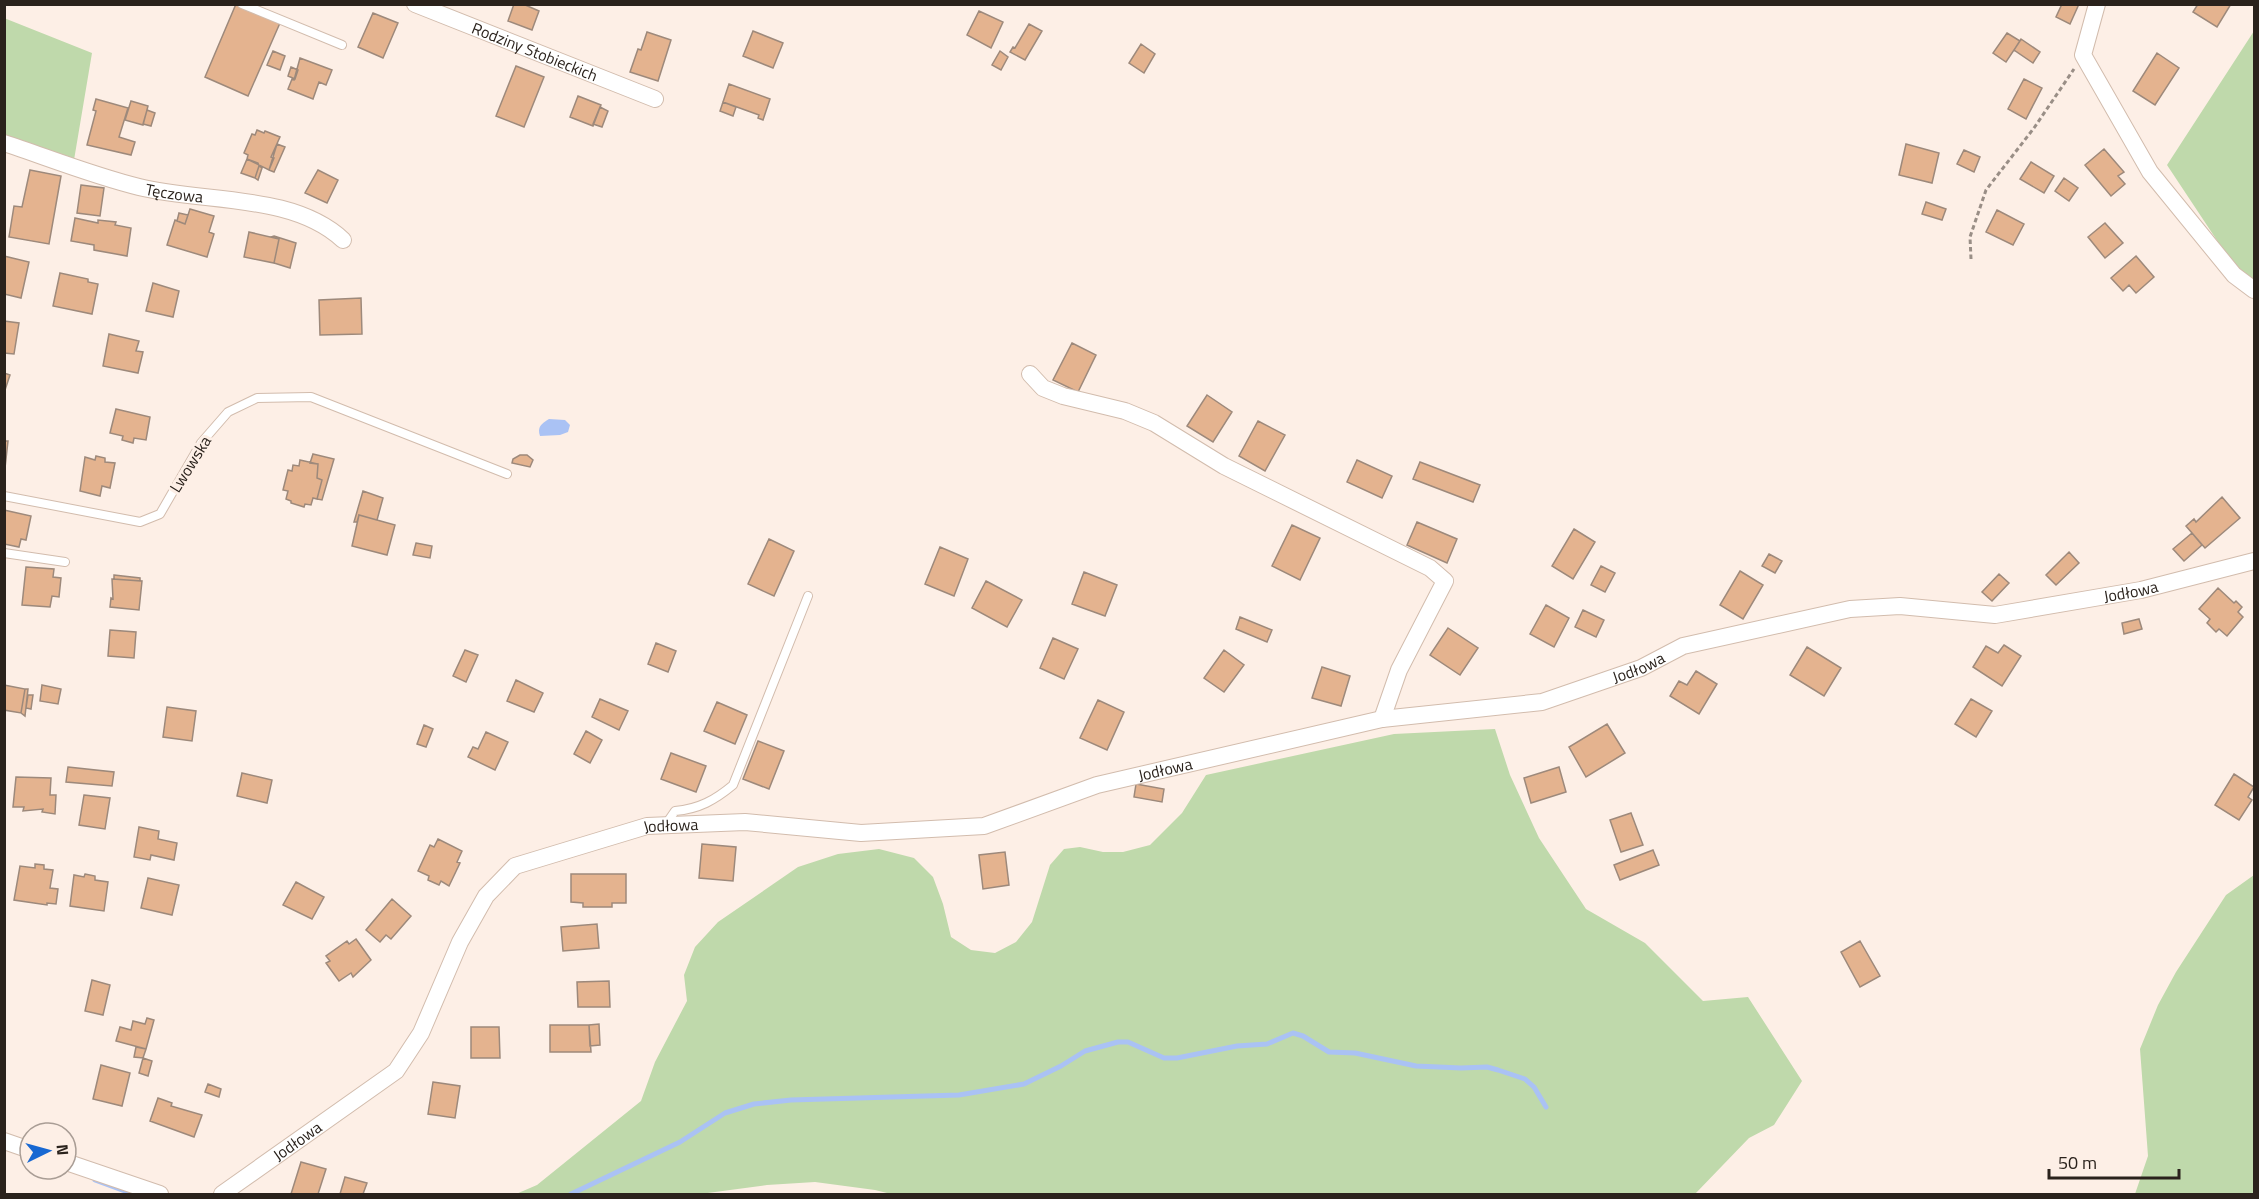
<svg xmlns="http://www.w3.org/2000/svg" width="2259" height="1199" font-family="'Titillium Web',sans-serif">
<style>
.green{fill:#bfd9ab}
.water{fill:#aac2f4}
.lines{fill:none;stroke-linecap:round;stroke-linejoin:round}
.stream{stroke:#aac2f4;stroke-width:5}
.building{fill:#e4b38f;stroke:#9d897b;stroke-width:1.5}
.service-casing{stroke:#d2bcad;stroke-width:10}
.minor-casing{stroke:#d2bcad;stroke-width:18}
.path{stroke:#998e86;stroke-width:3;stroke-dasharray:4.5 3;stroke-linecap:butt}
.service{stroke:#fff;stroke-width:8}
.minor{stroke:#fff;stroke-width:16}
.labels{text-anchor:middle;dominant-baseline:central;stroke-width:6;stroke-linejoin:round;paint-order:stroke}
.street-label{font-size:16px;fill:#2a221c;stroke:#fdefe6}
</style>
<rect width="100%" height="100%" fill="#fdefe6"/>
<path class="green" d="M 4,18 L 92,53 L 74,160 L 5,139 Z
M 2254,31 L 2254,288 L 2228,257 L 2167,165 Z
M 1495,729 L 1510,775 L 1539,838 L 1586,909 L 1645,943 L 1703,1001 L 1748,997 L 1802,1081 L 1774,1125 L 1749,1138 L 1695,1194 L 891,1194 L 875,1190 L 815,1182 L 767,1185 L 700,1194 L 516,1194 L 537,1185 L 641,1101 L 655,1062 L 687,1001 L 684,975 L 695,947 L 718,922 L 798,867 L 838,854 L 879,849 L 914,858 L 933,877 L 943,904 L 951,937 L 971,950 L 995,953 L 1016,942 L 1032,922 L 1050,865 L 1064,849 L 1080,847 L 1103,852 L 1123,852 L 1150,845 L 1182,813 L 1206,775 L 1394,734 Z
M 2254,875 L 2254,1194 L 2135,1194 L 2148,1156 L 2140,1049 L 2158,1005 L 2176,972 L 2226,895 Z"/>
<path class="water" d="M 549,419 L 565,420 L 570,425 L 568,432 L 560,435 L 540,436 C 537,427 541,424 549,419 Z"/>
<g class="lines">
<path class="stream" d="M 95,1180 L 133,1194
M 571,1194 L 680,1142 L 725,1113 L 754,1104 L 791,1100 L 959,1095 L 1024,1084 L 1061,1066 L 1085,1051 L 1118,1042 L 1128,1042 L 1164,1058 L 1177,1058 L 1237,1046 L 1267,1044 L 1293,1033 L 1303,1036 L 1329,1052 L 1355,1053 L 1416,1066 L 1461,1068 L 1487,1067 L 1498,1070 L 1525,1079 L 1534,1087 L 1546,1107"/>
</g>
<path class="building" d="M 236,4 L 280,23 L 248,96 L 205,77 Z
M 514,4 L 523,4 L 539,11 L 532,30 L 508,21 Z
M 2062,4 L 2079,4 L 2070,24 L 2056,17 Z
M 2198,4 L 2231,4 L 2217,27 L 2193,12 Z
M 979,11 L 1003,22 L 991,48 L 967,35 Z
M 373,13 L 398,23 L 383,58 L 358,47 Z
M 1029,24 L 1042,31 L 1025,60 L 1010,52 L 1013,47 L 1015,48 Z
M 753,31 L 783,43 L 773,68 L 743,56 Z
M 647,32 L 671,40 L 658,81 L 630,72 L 638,49 L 641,50 Z
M 2007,33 L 2020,41 L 2006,62 L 1993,53 Z
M 2021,39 L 2040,52 L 2033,63 L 2014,50 Z
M 1141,44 L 1155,54 L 1144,73 L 1129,63 Z
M 273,51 L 285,56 L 280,70 L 267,65 Z
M 1000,51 L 1008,57 L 1001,70 L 992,65 Z
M 2157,53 L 2179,68 L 2155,105 L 2133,91 Z
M 300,58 L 332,70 L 326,85 L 319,82 L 313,99 L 288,89 L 292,79 L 294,80 Z
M 516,66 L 544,77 L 524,127 L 496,116 Z
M 291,67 L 298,70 L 295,79 L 288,76 Z
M 2024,79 L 2042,88 L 2026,119 L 2008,109 Z
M 729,84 L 770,99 L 763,120 L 758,118 L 759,115 L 723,102 Z
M 578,96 L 601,105 L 593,126 L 570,117 Z
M 96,99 L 128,108 L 119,137 L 135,142 L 131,155 L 87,145 L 96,111 L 93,110 Z
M 131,101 L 148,106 L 143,125 L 125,120 Z
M 723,102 L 736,107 L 733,116 L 720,111 Z
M 600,107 L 608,111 L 602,127 L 593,124 Z
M 147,110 L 155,113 L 151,126 L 143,124 Z
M 257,130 L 264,133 L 265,131 L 280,137 L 271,157 L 274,158 L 269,170 L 247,159 L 248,155 L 244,153 L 252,134 L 255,135 Z
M 277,144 L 285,147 L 274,172 L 269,170 Z
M 1906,144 L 1939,153 L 1932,183 L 1899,175 Z
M 2104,149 L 2124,172 L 2118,176 L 2125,184 L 2111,196 L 2085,165 Z
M 1964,150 L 1980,157 L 1974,172 L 1957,164 Z
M 247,159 L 258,163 L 259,166 L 255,178 L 241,173 Z
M 2031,162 L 2054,176 L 2044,193 L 2020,179 Z
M 259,166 L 262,168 L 258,180 L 255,178 Z
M 30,170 L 61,176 L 49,244 L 9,237 L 14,206 L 22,207 Z
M 318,170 L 338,180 L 327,203 L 305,193 Z
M 2064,178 L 2078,188 L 2069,201 L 2055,191 Z
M 81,185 L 104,188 L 100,216 L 77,213 Z
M 1926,202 L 1946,209 L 1942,220 L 1922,214 Z
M 190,209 L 214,216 L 209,232 L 214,234 L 207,257 L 167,245 L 175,220 L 185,224 Z
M 1997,210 L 2024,224 L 2013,245 L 1986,232 Z
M 179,213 L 188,215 L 185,224 L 177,221 Z
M 75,218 L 98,223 L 98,220 L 116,222 L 115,225 L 131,228 L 127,256 L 94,250 L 94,245 L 71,241 Z
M 2105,223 L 2123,243 L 2105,258 L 2088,237 Z
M 249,232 L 279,239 L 274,263 L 244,257 Z
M 274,236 L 296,243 L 290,268 L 274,263 L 279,239 L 271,237 Z
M 4,256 L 29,262 L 21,298 L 4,294 Z
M 2136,256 L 2154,277 L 2136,293 L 2129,285 L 2123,291 L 2111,278 Z
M 60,273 L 88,279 L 88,282 L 98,284 L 92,314 L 53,306 Z
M 153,283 L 179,291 L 173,317 L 146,311 Z
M 361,298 L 362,334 L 320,335 L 319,300 Z
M 4,321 L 19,323 L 14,354 L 4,353 Z
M 109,334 L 139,341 L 136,351 L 143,352 L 138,373 L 103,366 Z
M 1072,343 L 1096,355 L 1078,392 L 1053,380 Z
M 4,373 L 10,375 L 4,393 Z
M 1207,395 L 1232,412 L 1213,442 L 1187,426 Z
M 116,409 L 150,417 L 146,440 L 134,438 L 133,443 L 122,440 L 123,436 L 110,433 Z
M 1258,421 L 1285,435 L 1265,471 L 1239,456 Z
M 4,441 L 8,441 L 5,468 L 4,468 Z
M 313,454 L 334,459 L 322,500 L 317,499 L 322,480 L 317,478 L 318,464 L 310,463 Z
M 520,455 L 527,455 L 533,460 L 530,467 L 512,463 L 513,459 Z
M 96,456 L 105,458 L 105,462 L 115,463 L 110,488 L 102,486 L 100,496 L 80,491 L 85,457 L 95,460 Z
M 300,460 L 318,464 L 317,478 L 322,480 L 317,499 L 313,498 L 311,505 L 305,504 L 304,507 L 291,503 L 291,501 L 286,499 L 288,491 L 283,490 L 288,470 L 292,471 L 293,465 L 299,466 Z
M 1357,460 L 1392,476 L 1382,498 L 1347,482 Z
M 1420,462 L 1480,485 L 1473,502 L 1413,479 Z
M 363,491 L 383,498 L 377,520 L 359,515 L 357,522 L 354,522 Z
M 2222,497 L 2240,518 L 2205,548 L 2186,526 L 2194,519 L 2196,522 Z
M 4,510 L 31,516 L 26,540 L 21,539 L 19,547 L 4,544 Z
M 359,515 L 395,525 L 387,555 L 352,546 Z
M 1417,522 L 1457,539 L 1447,563 L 1407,545 Z
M 1292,525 L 1320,538 L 1300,580 L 1272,566 Z
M 1574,529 L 1595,542 L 1573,579 L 1552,566 Z
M 2192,533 L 2202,545 L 2184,561 L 2173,549 Z
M 769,539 L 794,551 L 774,596 L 748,584 Z
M 416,543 L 432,546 L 430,558 L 413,555 Z
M 940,547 L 968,559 L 954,596 L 925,584 Z
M 2069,552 L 2079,563 L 2056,585 L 2046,575 Z
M 1769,554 L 1782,561 L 1775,573 L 1762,566 Z
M 1601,566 L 1615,573 L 1605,592 L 1591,585 Z
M 26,567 L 54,569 L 53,577 L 61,578 L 59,597 L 52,596 L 50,607 L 22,605 Z
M 1740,571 L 1763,585 L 1743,619 L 1720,605 Z
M 1084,572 L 1117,585 L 1105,616 L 1072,604 Z
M 1999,574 L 2009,583 L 1992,601 L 1982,592 Z
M 114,575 L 140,578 L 140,581 L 114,579 Z
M 112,579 L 142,581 L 139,610 L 110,607 L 111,598 L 113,599 Z
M 986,581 L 1022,600 L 1007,627 L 972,608 Z
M 2218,588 L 2234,603 L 2236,601 L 2242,607 L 2238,612 L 2243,617 L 2227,636 L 2219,629 L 2216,632 L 2207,623 L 2210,619 L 2199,609 Z
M 1546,605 L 1569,618 L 1554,647 L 1530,634 Z
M 1583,610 L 1604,620 L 1596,637 L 1575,627 Z
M 1240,617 L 1272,630 L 1267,642 L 1236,629 Z
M 2139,619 L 2142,629 L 2124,634 L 2122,623 Z
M 1448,628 L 1478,648 L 1460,675 L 1430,655 Z
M 110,630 L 136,632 L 134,658 L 108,656 Z
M 1053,638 L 1078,649 L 1064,679 L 1040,668 Z
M 656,643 L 676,651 L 668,672 L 648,664 Z
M 2004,645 L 2021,656 L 2002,686 L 1973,667 L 1986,646 L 1998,653 Z
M 1807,647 L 1841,668 L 1824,696 L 1790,675 Z
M 465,650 L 478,655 L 466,682 L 453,676 Z
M 1224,650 L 1244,665 L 1224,692 L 1204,678 Z
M 1322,667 L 1350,676 L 1341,706 L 1312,698 Z
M 1696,671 L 1717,684 L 1699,714 L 1670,696 L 1679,681 L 1687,685 Z
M 516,680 L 543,693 L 534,712 L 507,701 Z
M 4,685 L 25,689 L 21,713 L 4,710 Z
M 42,685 L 61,689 L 58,704 L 40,701 Z
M 25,689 L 28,689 L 25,716 L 21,713 Z
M 28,695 L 33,695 L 31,709 L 26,708 Z
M 600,699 L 628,711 L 619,730 L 592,717 Z
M 1971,699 L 1992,711 L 1976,737 L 1955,724 Z
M 1098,700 L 1124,712 L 1107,750 L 1080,738 Z
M 717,702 L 747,715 L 735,744 L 704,731 Z
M 167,707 L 196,711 L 192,741 L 163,737 Z
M 1607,724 L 1625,753 L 1586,777 L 1569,747 Z
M 424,725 L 433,729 L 426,747 L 417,744 Z
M 586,731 L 602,740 L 590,763 L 574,754 Z
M 486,732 L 508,742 L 495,770 L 468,757 L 473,747 L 478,749 Z
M 758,741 L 784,751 L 769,789 L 743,779 Z
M 671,753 L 706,766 L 696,792 L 661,779 Z
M 68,767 L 114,772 L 112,786 L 66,782 Z
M 1559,767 L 1566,792 L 1531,803 L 1524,778 Z
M 242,773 L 272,780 L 267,803 L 237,796 Z
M 2234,774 L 2254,787 L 2248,797 L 2252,800 L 2239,820 L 2215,805 Z
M 16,777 L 51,778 L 50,795 L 56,795 L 55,814 L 42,812 L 43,809 L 23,811 L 24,807 L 13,807 Z
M 1136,784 L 1164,789 L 1162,802 L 1134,797 Z
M 84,795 L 110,798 L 105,829 L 79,825 Z
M 1631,813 L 1643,845 L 1621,852 L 1610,820 Z
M 139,827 L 159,831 L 158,839 L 177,843 L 174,860 L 151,855 L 150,860 L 134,857 Z
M 438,839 L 462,851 L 457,862 L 460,863 L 449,886 L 441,881 L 439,885 L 428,880 L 429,876 L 418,871 L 430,845 L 434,847 Z
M 702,844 L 736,847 L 733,881 L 699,878 Z
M 1653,850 L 1659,865 L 1620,880 L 1614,865 Z
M 1005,852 L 1009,885 L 983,889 L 979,855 Z
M 35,864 L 44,865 L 44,869 L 53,870 L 50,888 L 58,889 L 56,904 L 47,903 L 47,905 L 14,900 L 20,866 L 35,868 Z
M 85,874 L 95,876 L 95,880 L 108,882 L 104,911 L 70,906 L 74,875 L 84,877 Z
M 571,874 L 626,874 L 626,903 L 612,903 L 612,907 L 583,907 L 583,903 L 571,902 Z
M 148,878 L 179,885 L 172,915 L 141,908 Z
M 296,882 L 324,897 L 312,919 L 283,905 Z
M 392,899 L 411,916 L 391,939 L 386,935 L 380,942 L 366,930 Z
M 597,924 L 599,948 L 563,951 L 561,927 Z
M 356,939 L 371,960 L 353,977 L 351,973 L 339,981 L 326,963 L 330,961 L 326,956 L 347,941 L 349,944 Z
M 1860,941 L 1880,976 L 1860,987 L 1841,952 Z
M 92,980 L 110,985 L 103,1015 L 85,1011 Z
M 609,981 L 610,1007 L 578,1007 L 577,982 Z
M 147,1018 L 154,1020 L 146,1049 L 116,1041 L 120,1027 L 131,1030 L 133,1021 L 145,1024 Z
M 599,1024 L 600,1045 L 590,1046 L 589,1025 Z
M 550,1025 L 589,1025 L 591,1052 L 550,1052 Z
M 471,1027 L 499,1027 L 500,1058 L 471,1058 Z
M 136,1047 L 146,1049 L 143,1058 L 134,1057 Z
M 143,1058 L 152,1061 L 148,1076 L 139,1073 Z
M 101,1065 L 130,1073 L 122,1106 L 93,1099 Z
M 433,1082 L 460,1086 L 455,1118 L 428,1114 Z
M 208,1084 L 221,1089 L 219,1097 L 205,1092 Z
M 158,1098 L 172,1103 L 171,1106 L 202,1115 L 194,1137 L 150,1121 Z
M 301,1162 L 326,1169 L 318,1194 L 291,1194 Z
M 345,1177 L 367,1183 L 363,1194 L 340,1194 Z"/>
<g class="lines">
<g class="service-casing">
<path id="service" d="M 242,4 L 342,45
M 4,496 L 140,522 L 160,514 L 201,443 L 228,412 L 257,398 L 311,397 L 507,474
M 4,553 L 65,562
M 666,824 L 675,811 C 699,809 715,800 733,785 L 808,596"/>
</g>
<g class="minor-casing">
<g id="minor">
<path id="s1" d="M 415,4 L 655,99"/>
<path d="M 2097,4 L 2083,55 L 2150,172 L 2234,275 L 2254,290"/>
<path id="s2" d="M 4,143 C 49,158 94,176 139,187 C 203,203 293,193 343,240"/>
<path d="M 1030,374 L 1043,388 L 1063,396 L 1125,411 L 1154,423 L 1224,466 L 1430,568 L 1445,581 L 1399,670 L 1382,719"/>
<path d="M 4,1141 L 30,1150"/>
<path d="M 66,1162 L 160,1194"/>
<path id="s3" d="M 222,1194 L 396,1071 L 421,1033 L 460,942 L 486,896 L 515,866 L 647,826 L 745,822 L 861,833 L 984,826 L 1097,785 L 1382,719 L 1542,702 L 1641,668 L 1683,646 L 1850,609 L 1900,606 L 1995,615 L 2141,590 L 2254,561"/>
</g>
</g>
<path class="path" d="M 1971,259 L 1970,237 L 1986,190 L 2034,128 L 2074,69"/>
<use href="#service" class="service"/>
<use href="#minor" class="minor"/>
</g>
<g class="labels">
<g class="street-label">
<text stroke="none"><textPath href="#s1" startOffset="129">Rodziny Stobieckich</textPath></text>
<text stroke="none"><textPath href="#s2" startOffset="178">Tęczowa</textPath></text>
<text transform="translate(190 464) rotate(-58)">Lwowska</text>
<text stroke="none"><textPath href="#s3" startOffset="2108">Jodłowa</textPath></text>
<text stroke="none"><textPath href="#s3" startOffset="1604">Jodłowa</textPath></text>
<text stroke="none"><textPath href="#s3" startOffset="1118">Jodłowa</textPath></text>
<text stroke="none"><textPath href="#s3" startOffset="614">Jodłowa</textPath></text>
<text stroke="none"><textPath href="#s3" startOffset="92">Jodłowa</textPath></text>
</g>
</g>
<rect width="2259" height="1199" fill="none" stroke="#2a221c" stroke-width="12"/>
<g transform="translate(48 1151) rotate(85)"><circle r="28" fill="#fdefe6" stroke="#a99d95" stroke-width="1.5"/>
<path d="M0-4.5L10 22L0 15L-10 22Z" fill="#1868d2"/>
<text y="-9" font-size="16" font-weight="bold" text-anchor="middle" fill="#2a221c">N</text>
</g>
<path d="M2049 1169v9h130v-9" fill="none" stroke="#2a221c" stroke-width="3"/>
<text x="2058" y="1169" font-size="18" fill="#2a221c" stroke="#fdefe6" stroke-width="4.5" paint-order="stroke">50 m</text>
</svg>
